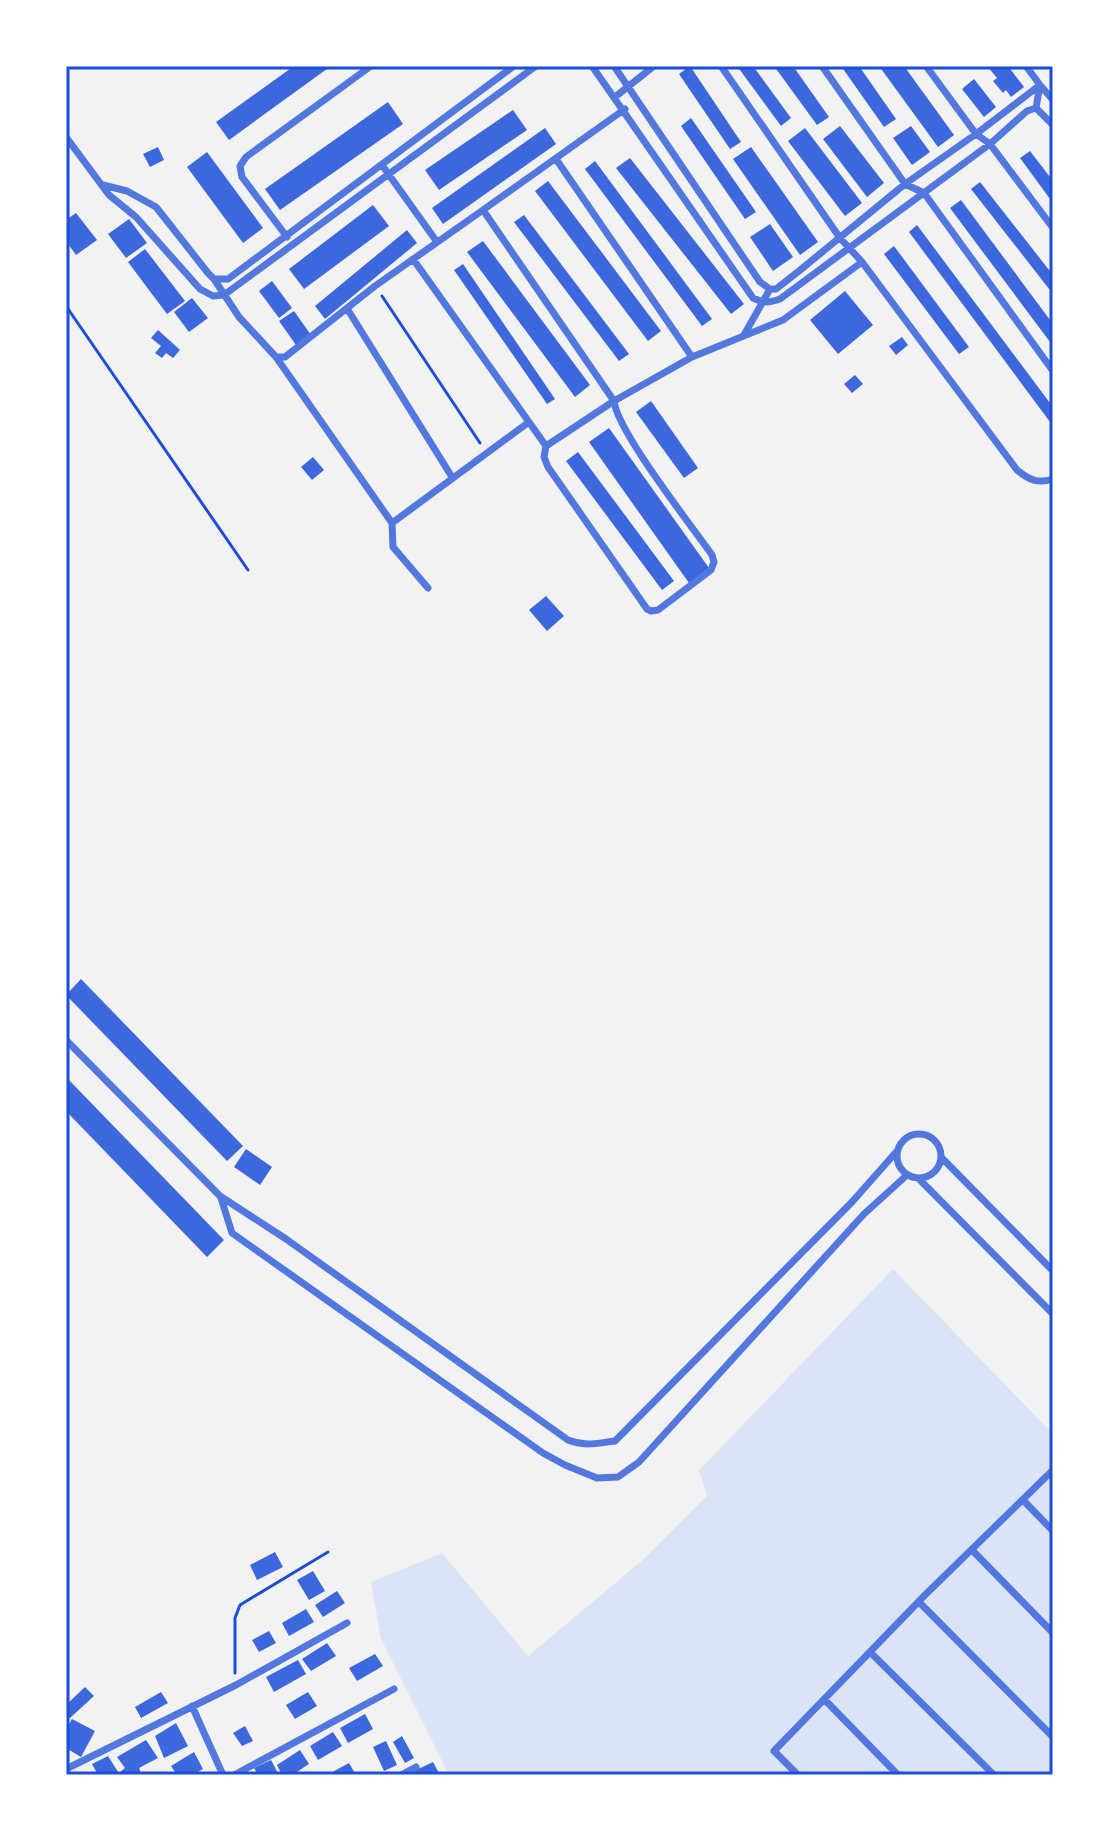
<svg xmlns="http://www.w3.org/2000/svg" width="1119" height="1841" font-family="Mulish,sans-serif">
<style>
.green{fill:#dbe4f7}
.building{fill:#3d67dc}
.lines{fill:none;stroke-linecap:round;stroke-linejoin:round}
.path{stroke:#1d4ed8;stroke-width:3}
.minor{stroke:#5277de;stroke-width:7}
.neatline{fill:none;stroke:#1d4ed8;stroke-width:3}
</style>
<rect width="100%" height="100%" fill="#f2f2f2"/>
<path class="green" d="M 893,1269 L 1053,1434 L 1053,1775 L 449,1775 L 381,1639 L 371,1582 L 442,1553 L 528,1656 L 644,1559 L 707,1496 L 699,1470 Z"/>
<path class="building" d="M 294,66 L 331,66 L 229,140 L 216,122 Z
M 690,66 L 741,142 L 730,149 L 679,74 Z
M 737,66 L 753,66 L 791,118 L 781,126 Z
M 774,66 L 793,66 L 829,117 L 817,125 Z
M 841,66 L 859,66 L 896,119 L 884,127 Z
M 879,66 L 904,66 L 954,135 L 938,147 Z
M 987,66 L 1008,66 L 1024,87 L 1011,97 L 1006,90 L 1003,93 L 993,81 L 997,78 Z
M 974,79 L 996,107 L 984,117 L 962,89 Z
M 388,102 L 403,124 L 280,210 L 265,189 Z
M 513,110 L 527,130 L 439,190 L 425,170 Z
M 691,118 L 756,212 L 745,219 L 681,126 Z
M 840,126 L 884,183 L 867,197 L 823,139 Z
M 911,126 L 930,152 L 912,165 L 893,138 Z
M 545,128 L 556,144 L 443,224 L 432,208 Z
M 805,128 L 862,203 L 845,216 L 788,141 Z
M 158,147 L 164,160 L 150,167 L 143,154 Z
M 751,147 L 818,242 L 800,255 L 733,159 Z
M 1030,151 L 1053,181 L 1053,203 L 1020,158 Z
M 207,152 L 263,228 L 243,243 L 187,167 Z
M 630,158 L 744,304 L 731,314 L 616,168 Z
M 595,161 L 712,319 L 702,326 L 585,169 Z
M 548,181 L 661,331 L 648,341 L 535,191 Z
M 980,182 L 1053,275 L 1053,294 L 971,189 Z
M 961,200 L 1053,324 L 1053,346 L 950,208 Z
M 373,205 L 389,226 L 304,289 L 289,269 Z
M 76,213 L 97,240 L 76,255 L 66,241 L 66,220 Z
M 524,215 L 629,354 L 619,361 L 514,222 Z
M 129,219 L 147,243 L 126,258 L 108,234 Z
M 770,224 L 793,257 L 773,271 L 750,237 Z
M 917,225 L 1053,407 L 1053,426 L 909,232 Z
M 407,230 L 417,243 L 325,319 L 315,306 Z
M 483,241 L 590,385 L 575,397 L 467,252 Z
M 894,246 L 969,347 L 959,354 L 884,254 Z
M 145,249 L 185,301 L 167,314 L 128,262 Z
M 463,264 L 555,399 L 547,404 L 454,270 Z
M 272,281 L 292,308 L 279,318 L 259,291 Z
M 845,291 L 873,325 L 838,354 L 810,320 Z
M 192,298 L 208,318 L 189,332 L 174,312 Z
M 294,311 L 311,335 L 296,345 L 279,321 Z
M 158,330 L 180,350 L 173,358 L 166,353 L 162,358 L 155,353 L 161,346 L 151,338 Z
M 902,337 L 908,345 L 896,355 L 889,346 Z
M 855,375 L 863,384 L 852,393 L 844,384 Z
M 651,401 L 698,468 L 684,478 L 636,412 Z
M 609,428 L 709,568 L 689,583 L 589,442 Z
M 578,452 L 674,581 L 662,590 L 566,461 Z
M 313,457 L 324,470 L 312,480 L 301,467 Z
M 546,596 L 564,616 L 547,631 L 529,610 Z
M 81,979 L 243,1146 L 227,1161 L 66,995 Z
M 66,1077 L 224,1240 L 207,1257 L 66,1111 Z
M 246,1149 L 272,1167 L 260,1185 L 234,1167 Z
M 275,1552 L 283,1567 L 257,1580 L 250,1565 Z
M 313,1571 L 325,1591 L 309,1600 L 297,1580 Z
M 337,1591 L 345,1603 L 323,1617 L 315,1605 Z
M 306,1609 L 314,1622 L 289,1636 L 282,1623 Z
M 269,1631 L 276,1643 L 259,1652 L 252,1640 Z
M 327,1643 L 336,1656 L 311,1671 L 302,1659 Z
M 375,1654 L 383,1666 L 357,1681 L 349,1668 Z
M 298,1660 L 306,1674 L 274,1692 L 266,1677 Z
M 85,1687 L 94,1696 L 70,1718 L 66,1714 L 66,1705 Z
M 161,1692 L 168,1703 L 141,1718 L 135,1707 Z
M 308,1692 L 317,1706 L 295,1719 L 286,1705 Z
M 365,1714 L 373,1729 L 348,1743 L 340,1728 Z
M 72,1719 L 95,1731 L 81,1757 L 66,1748 L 66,1725 L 68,1726 Z
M 176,1723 L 188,1746 L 164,1758 L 155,1736 Z
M 245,1726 L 253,1741 L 242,1746 L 233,1733 Z
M 333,1732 L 342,1746 L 318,1760 L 310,1746 Z
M 402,1736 L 414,1758 L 405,1763 L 393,1742 Z
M 146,1740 L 158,1758 L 139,1768 L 142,1775 L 121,1775 L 120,1772 L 125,1768 L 117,1757 Z
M 386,1741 L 397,1765 L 384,1771 L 373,1747 Z
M 300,1750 L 309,1764 L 292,1775 L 282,1775 L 277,1765 Z
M 194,1752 L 203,1769 L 192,1775 L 177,1775 L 171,1766 Z
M 108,1756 L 120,1775 L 98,1775 L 92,1764 Z
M 271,1760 L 279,1775 L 258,1775 L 254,1768 Z
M 433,1762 L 440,1775 L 416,1775 L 414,1771 Z
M 349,1763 L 356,1775 L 327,1775 Z"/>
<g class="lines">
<path class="path" d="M 382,296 L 480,443
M 66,306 L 248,570
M 235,1673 L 235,1618 L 240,1605 L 328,1552"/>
<path class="minor" d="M 592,66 L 753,298 C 763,303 769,303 780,299 L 990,144 L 1027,111 L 1036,108 L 1053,125
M 614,66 L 760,282 L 770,289 L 776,289 L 799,271 L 905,184 L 976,134 L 1040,85 L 1053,100
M 822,66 L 905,184 L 924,193 L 1053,371
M 926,66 L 976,134 L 990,144 L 1053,228
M 1026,66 L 1040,85 L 1036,108
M 615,97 L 654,66
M 625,109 L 483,210 L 614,401 C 617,431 691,525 712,555 L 714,562 L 711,570 L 658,610 L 651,611 L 647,609 L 548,467 L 544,457 L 546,446 L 614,401 L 692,357 L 783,320 L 862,262 L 840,238 L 721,66
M 66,137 L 109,195 L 136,217 L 200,289 L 213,296 L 224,295 L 536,66
M 556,159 L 692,357
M 382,165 L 437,242
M 103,185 L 127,191 L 156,207 L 208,273 L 214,279 L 228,279 L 514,66
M 287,237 L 242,177 L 240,166 L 246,157 L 371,66
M 413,259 L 546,446
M 862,262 L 1017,470 C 1029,480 1038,484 1053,479
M 214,279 L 239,317 L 276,357 L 285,357 L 375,286 L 483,210
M 348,310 L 452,477
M 744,335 L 770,289
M 276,357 L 392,523 L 529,422
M 392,523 L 393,547 L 428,588
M 66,1040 L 220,1196 L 286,1239 L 568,1440 C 586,1447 597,1443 615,1441 L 852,1202 L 897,1151
M897 1156a22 22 0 1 1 44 0a22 22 0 1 1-44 0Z
M 941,1157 L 1053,1271
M 920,1180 L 1053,1314
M 221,1198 L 232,1233 L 263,1255 L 543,1453 L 565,1465 L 597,1478 L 618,1477 L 639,1462 L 864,1214 L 907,1175
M 1023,1500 L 1053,1531
M 972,1550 L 1053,1633
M 919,1602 L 1053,1737
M 870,1652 L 994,1775
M 824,1699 L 898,1775
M 192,1706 L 223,1775
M 66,1769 L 236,1685 L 347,1623
M 234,1775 L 394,1689
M 401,1775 L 416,1767
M 798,1775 L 774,1751 L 925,1595 L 1053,1470"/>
</g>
<rect width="1119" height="1841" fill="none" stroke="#ffffff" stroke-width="136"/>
<rect x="68" y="68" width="983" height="1705" class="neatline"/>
</svg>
